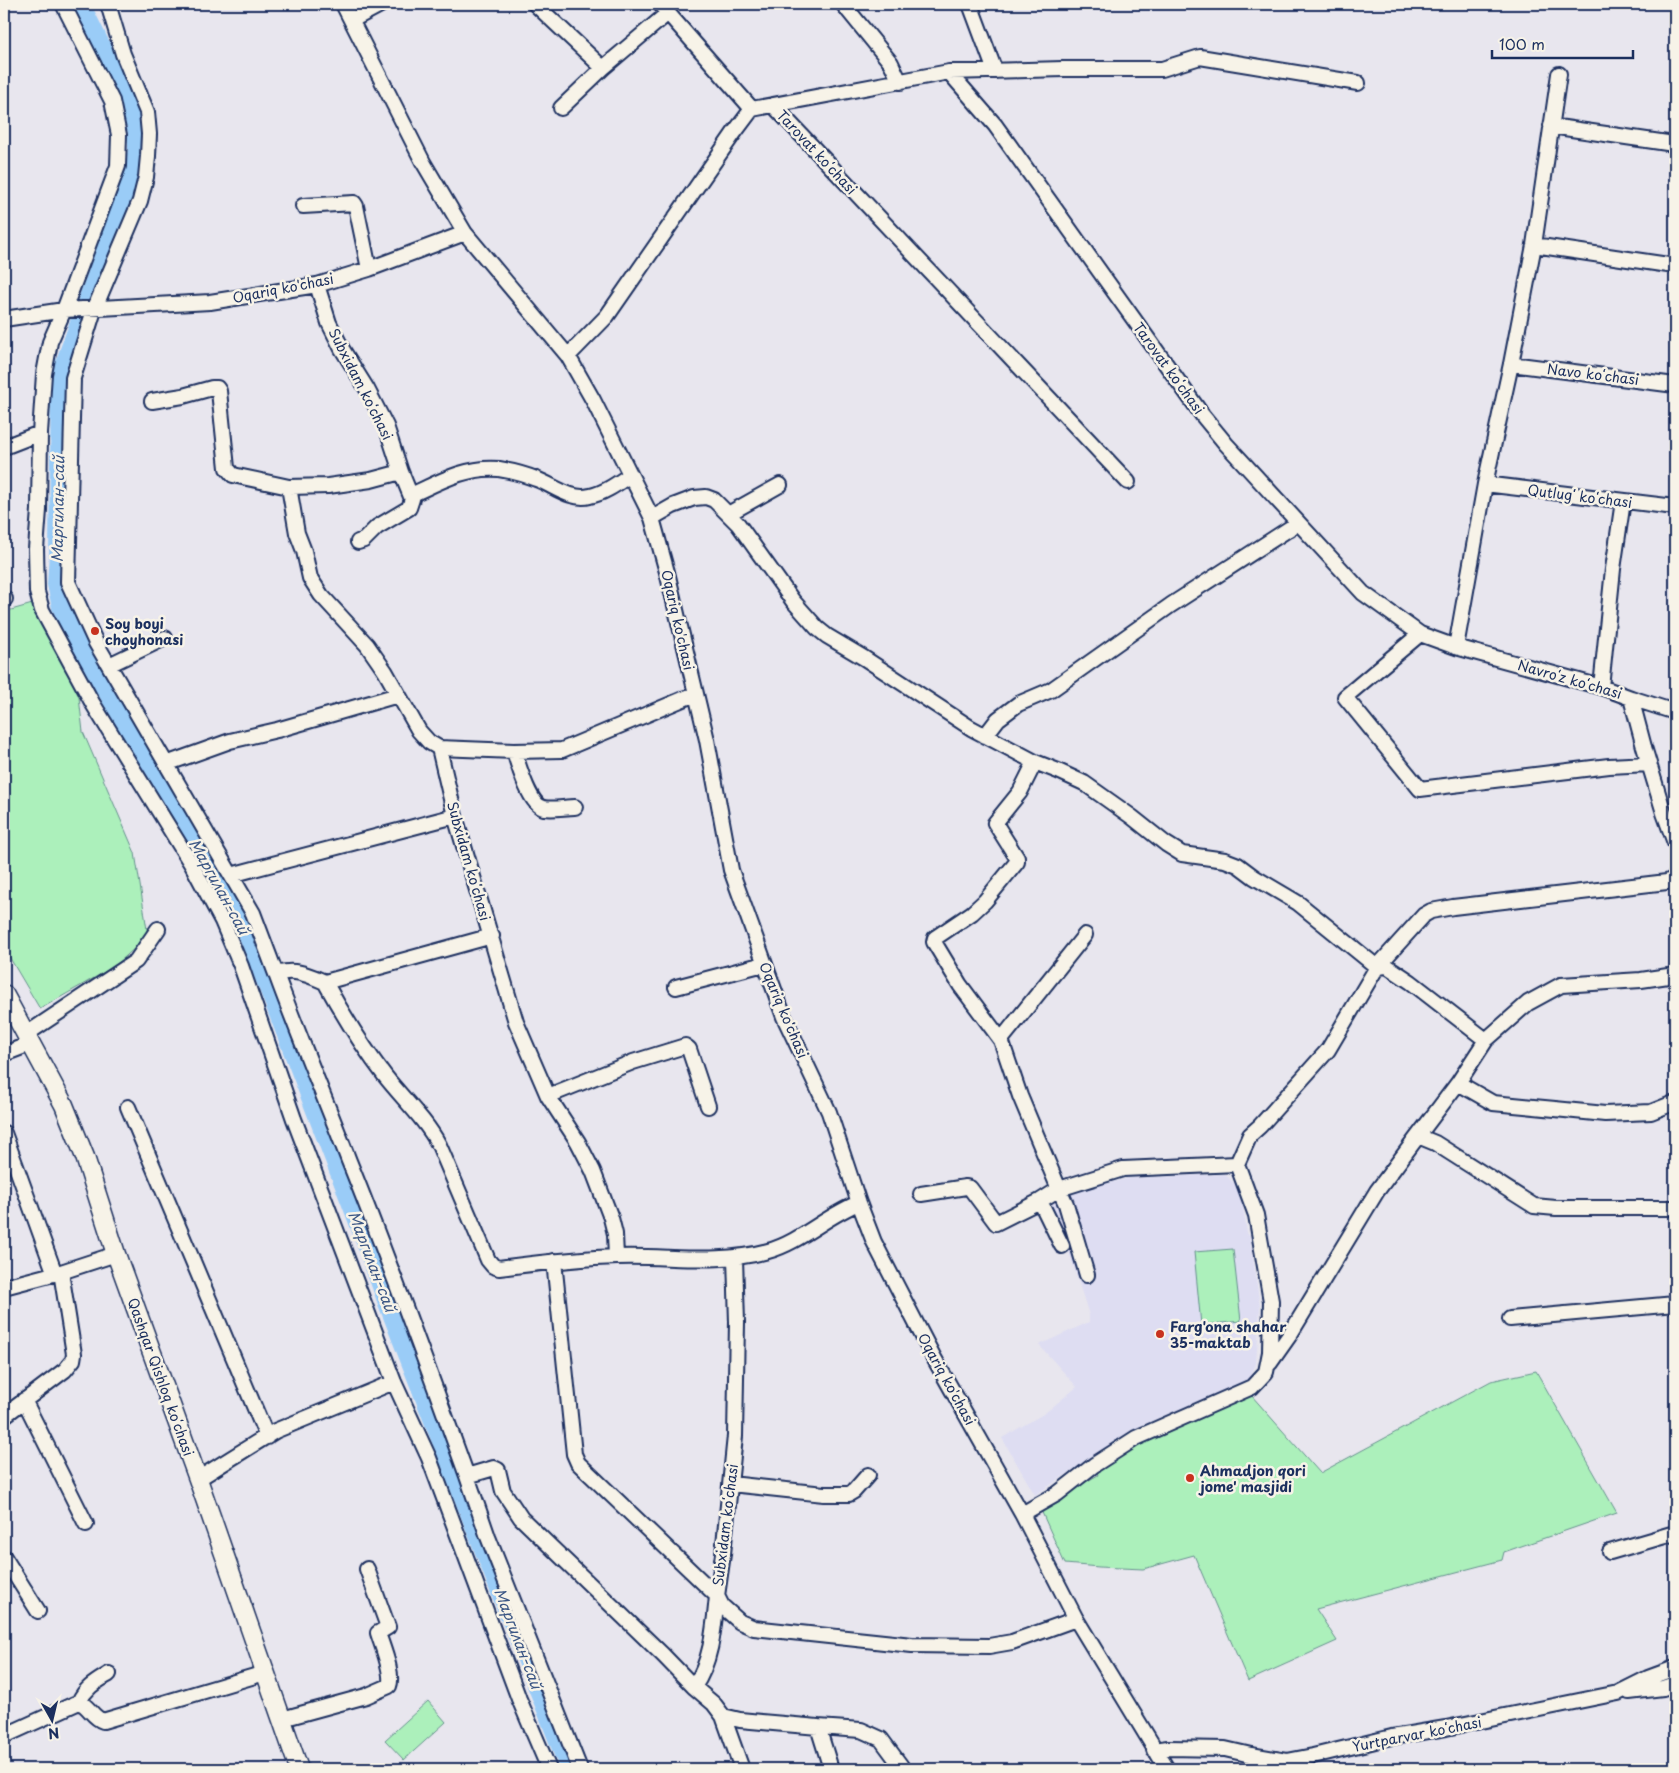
<svg xmlns="http://www.w3.org/2000/svg" width="1679" height="1773" font-family="'Playpen Sans',sans-serif">
<style>
.built{fill:#deddf2}
.green{fill:#acf0bb;stroke:#64908c}
.lines{fill:none;stroke-linecap:round;stroke-linejoin:round}
.river{stroke:#9accf7;stroke-width:18}
.minor-casing{stroke:#1b2f5e;stroke-width:18}
.major-casing{stroke:#1b2f5e;stroke-width:21}
.minor{stroke:#f7f3e8;stroke-width:14}
.major{stroke:#f7f3e8;stroke-width:18}
.poi-dot{fill:#c8321e;stroke:#f7f3e8;stroke-width:2}
.labels{text-anchor:middle;dominant-baseline:central;stroke-width:5;stroke-linejoin:round;paint-order:stroke}
.street-label{font-size:14px;fill:#1b2f5e;stroke:#f7f3e8}
.poi-label{font-size:14px;font-weight:bold;fill:#1b2f5e;stroke:#f7f3e8;text-anchor:start}
.water-label{font-size:15px;font-style:italic;fill:#3b5684;stroke:#f7f3e8}
</style>
<rect width="100%" height="100%" fill="#e8e6ee"/>
<filter id="ink" filterUnits="userSpaceOnUse"><feTurbulence type="fractalNoise" baseFrequency=".02" numOctaves="2"/><feDisplacementMap in="SourceGraphic" scale="10" xChannelSelector="R" yChannelSelector="G"/><feConvolveMatrix kernelMatrix="1 2 1 2 8 2 1 2 1" color-interpolation-filters="sRGB"/></filter>
<g filter="url(#ink)">
<path class="built" d="M 1225,1174 L 1240,1189 L 1247,1233 L 1250,1237 L 1260,1307 L 1256,1364 L 1248,1380 L 1140,1426 L 1035,1495 L 1002,1438 L 1045,1413 L 1077,1387 L 1039,1345 L 1089,1322 L 1089,1315 L 1068,1249 L 1049,1206 L 1076,1191 L 1129,1178 Z"/>
<path class="green" d="M 36,603 L 77,680 L 83,732 L 135,853 L 148,936 L 115,966 L 40,1009 L 4,948 L 4,612 Z
M 1233,1249 L 1241,1321 L 1201,1325 L 1194,1252 Z
M 1536,1371 L 1617,1513 L 1504,1552 L 1502,1560 L 1316,1609 L 1337,1641 L 1248,1681 L 1194,1555 L 1143,1569 L 1099,1567 L 1065,1564 L 1040,1508 L 1098,1475 L 1096,1470 L 1151,1434 L 1251,1395 L 1320,1473 L 1491,1381 Z
M 428,1701 L 446,1722 L 404,1760 L 385,1740 Z"/>
<g class="lines">
<path class="river" d="M 81,4 L 130,104 L 137,133 L 137,148 L 135,161 L 116,220 L 60,375 L 58,553 L 56,584 L 61,607 L 79,645 L 243,923 L 359,1225 L 387,1303 L 569,1769"/>
<g class="minor-casing">
<path id="minor" d="M 108,4 L 123,54 L 147,112 L 149,134 L 148,156 L 146,177 L 140,201 L 94,310 L 73,378 L 68,582 L 96,643 L 253,913 L 276,974 C 295,968 308,975 325,982 L 492,936
M 343,4 L 423,162 L 465,233 L 568,356 L 593,400 L 652,518 L 667,572 L 707,740 L 731,870 L 784,1017 L 829,1112 L 859,1203 L 874,1242 L 934,1358 L 1022,1514 L 1076,1619 L 1167,1769
M 535,4 L 603,68
M 660,4 L 752,109
M 843,4 L 891,63 L 900,82
M 970,4 L 995,71
M 352,20 L 382,4
M 949,72 L 995,125 L 1203,416 L 1226,444 L 1363,593 L 1420,634 L 1456,647 L 1601,687 L 1631,698 L 1644,747 L 1664,813 L 1675,843
M 773,105 L 1128,482
M 561,108 L 603,68 L 668,13
M 1551,126 L 1674,144
M 303,206 L 354,203 L 356,206 L 369,269
M 1534,245 L 1675,266
M 317,285 L 329,323 L 342,349 L 367,389 L 386,426 L 401,472 L 412,499 L 409,508 L 377,527 L 364,540 L 358,542
M 4,319 L 64,310 L 210,302 L 317,285 L 369,269 L 465,233
M 568,356 L 607,316 L 734,133 L 752,109 L 949,72 L 1063,69 L 1162,69 L 1200,57 L 1358,83
M 1511,364 L 1675,385
M 152,401 L 183,396 L 212,388 L 217,388 L 219,391 L 227,468 L 233,475 L 289,487 L 328,486 L 371,480 L 401,472
M 40,433 L 44,374 L 50,342 L 64,310 L 118,166 L 119,135 L 112,101 L 63,4
M 4,447 L 40,433 L 39,510 L 36,549 L 37,592 L 42,610 L 93,704 L 192,865 L 222,921 L 241,966 L 294,1119 L 394,1382 L 429,1458 L 519,1699 L 549,1769
M 1485,484 L 1675,507
M 289,487 L 297,533 L 304,551 L 310,578 L 321,595 L 367,645 L 385,671 L 419,731 L 429,742 L 439,748 L 455,816 L 516,1022 L 548,1096 L 578,1142 L 593,1171 L 611,1218 L 615,1234 L 616,1257
M 411,495 C 439,482 467,466 499,469 C 511,471 524,474 536,479 C 553,485 571,501 590,496 C 605,493 618,483 630,475
M 728,514 L 780,485
M 652,518 L 673,506 L 694,498 L 706,497 L 714,500 L 738,524 L 793,601 L 817,628 L 827,636 L 864,658 L 971,728 L 1035,762 L 1058,771 L 1084,783 L 1132,817 L 1166,844 L 1182,854 L 1225,860 L 1238,865 L 1254,877 L 1298,903 L 1377,967 L 1387,966 L 1411,982 L 1486,1040 L 1458,1083 L 1493,1103 L 1555,1109 L 1605,1114 L 1651,1112 L 1671,1104 L 1675,1105
M 4,599 L 5,599
M 1420,634 L 1345,697 L 1420,789 L 1609,766 L 1649,764
M 1456,647 L 1485,484 L 1511,364 L 1534,245 L 1559,74
M 109,665 L 165,638
M 1601,687 L 1613,569 L 1623,501
M 1631,698 L 1675,712
M 985,736 L 998,719 L 1018,704 L 1051,690 L 1171,605 L 1298,523
M 439,748 L 514,751 L 562,750 L 695,694
M 514,751 C 518,764 530,806 544,808 C 553,810 565,807 575,807
M 1035,762 L 1020,792 L 995,823 L 1017,858 L 1017,862 L 985,901 L 972,913 L 935,938 L 934,942 L 960,985 L 1001,1040 L 1020,1096 L 1059,1189 L 1123,1169 L 1237,1164
M 166,764 L 230,741 L 277,730 L 398,695
M 231,875 L 455,816
M 276,974 C 299,1037 325,1098 349,1161 C 391,1265 429,1371 467,1476
M 325,982 C 343,1015 362,1046 385,1076 C 403,1099 425,1119 439,1145 L 488,1260 L 493,1266 L 499,1268 C 538,1263 577,1258 617,1257 C 669,1255 715,1265 768,1251 C 801,1242 827,1215 859,1203
M 676,987 L 764,964
M 25,1035 L 136,961 L 158,929
M 1001,1040 L 1085,935
M 1486,1040 L 1528,1003 L 1561,985 L 1641,980 L 1675,975
M 4,1054 L 30,1044
M 1458,1083 L 1418,1136 L 1435,1143 L 1534,1206 L 1556,1208 L 1675,1208
M 548,1096 L 633,1062 L 685,1046 L 689,1049 L 708,1106
M 128,1107 L 267,1437
M 4,1133 L 55,1274
M 921,1194 L 966,1187 L 970,1188 L 996,1223 L 1040,1201 L 1059,1189 L 1066,1204 L 1087,1275
M 1040,1201 L 1062,1246
M 735,1258 L 737,1322 L 735,1436 L 723,1554 L 717,1596 L 722,1606 L 740,1622 L 754,1628 L 912,1645 L 989,1646 L 1012,1642 L 1076,1619
M 554,1261 L 574,1454 L 578,1463 L 717,1596 C 714,1626 712,1661 694,1687
M 4,1287 L 61,1272 L 116,1254
M 1510,1319 L 1675,1304
M 1270,1363 L 1289,1336 L 1377,1191 L 1418,1136
M 24,1400 L 86,1524
M 4,1416 L 65,1370 L 73,1360 L 74,1354 L 61,1272
M 198,1479 L 275,1431 L 394,1382
M 731,1484 L 824,1494 L 849,1494 L 854,1491 L 868,1475
M 1022,1514 L 1057,1494 L 1094,1465 L 1136,1438 L 1252,1387 L 1266,1372 L 1270,1352 L 1271,1301 L 1256,1215 L 1237,1164 L 1250,1135 L 1260,1126 L 1328,1050 L 1377,967 L 1424,915 L 1431,911 L 1453,907 L 1667,882 L 1675,878
M 1610,1552 L 1675,1533
M 4,1557 L 38,1611
M 1629,1692 L 1663,1688 L 1675,1684
M 79,1702 C 89,1706 93,1718 103,1721 L 265,1673
M 723,1716 L 742,1769
M 282,1719 L 366,1696 L 389,1686 C 394,1674 382,1646 378,1633 L 388,1627 L 367,1569
M 818,1727 L 861,1730 L 881,1739 L 901,1766
M 4,1736 L 79,1702 C 86,1687 96,1682 109,1674
M 1154,1750 L 1168,1748 L 1225,1749 L 1251,1755 L 1287,1761 L 1313,1756 L 1392,1737 L 1446,1728 L 1618,1693 L 1648,1678 L 1675,1668
M 580,1769 L 488,1537 L 467,1476 L 494,1468 L 498,1470 L 503,1491 L 521,1518 L 663,1655 L 694,1687 L 714,1704 L 723,1716 L 740,1720 L 818,1727 L 831,1769"/>
</g>
<g class="major-casing">
<path id="major" d="M 4,994 L 64,1105 L 85,1157 L 116,1254 L 198,1479 L 299,1769"/>
</g>
<use href="#minor" class="minor"/>
<use href="#major" class="major"/>
</g>
</g>
<g class="poi-dot">
<circle cx="95" cy="631" r="5"/>
<circle cx="1160" cy="1334" r="5"/>
<circle cx="1190" cy="1478" r="5"/>
</g>
<g class="labels">
<g class="street-label">
<text transform="translate(817 152) rotate(47)">Tarovat koʻchasi</text>
<text transform="translate(283 288) rotate(-11)">Oqariq ko'chasi</text>
<text transform="translate(1169 368) rotate(54)">Tarovat koʻchasi</text>
<text transform="translate(1593 374) rotate(7)">Navo koʻchasi</text>
<text transform="translate(361 384) rotate(63)">Subxidam koʻchasi</text>
<text transform="translate(1580 496) rotate(7)">Qutlugʻ koʻchasi</text>
<text transform="translate(678 620) rotate(77)">Oqariq ko'chasi</text>
<text transform="translate(1570 679) rotate(16)">Navroʻz koʻchasi</text>
<text transform="translate(469 861) rotate(74)">Subxidam koʻchasi</text>
<text transform="translate(784 1010) rotate(67)">Oqariq ko'chasi</text>
<text transform="translate(161 1377) rotate(70)">Qashqar Qishloq koʻchasi</text>
<text transform="translate(947 1379) rotate(61)">Oqariq ko'chasi</text>
<text transform="translate(725 1525) rotate(-83)">Subxidam koʻchasi</text>
<text transform="translate(1417 1734) rotate(-11)">Yurtparvar koʻchasi</text>
</g>
<g class="poi-label">
<text x="105" y="623">Soy boyi<tspan x="105" dy="16">choyhonasi</tspan></text>
<text x="1170" y="1326">Farg'ona shahar<tspan x="1170" dy="16">35-maktab</tspan></text>
<text x="1200" y="1470">Ahmadjon qori<tspan x="1200" dy="16">jome' masjidi</tspan></text>
</g>
<g class="water-label">
<text transform="translate(57 509) rotate(-89)">Маргилан-сай</text>
<text transform="translate(220 886) rotate(61)">Маргилан-сай</text>
<text transform="translate(373 1261) rotate(69)">Маргилан-сай</text>
<text transform="translate(519 1638) rotate(69)">Маргилан-сай</text>
</g>
</g>
<rect width="1679" height="1773" fill="none" stroke="#f7f3e8" stroke-width="20"/>
<rect x="10" y="10" width="1659" height="1753" fill="none" stroke="#1b2f5e" stroke-width="2" filter="url(#ink)"/>
<g transform="translate(52 1720) rotate(172)" stroke="#f7f3e8" stroke-width="4" paint-order="stroke">
<path d="M0-4L9 19L0 12L-9 19Z" fill="#1b2f5e"/>
<text y="-8" font-size="14" font-weight="bold" text-anchor="middle" fill="#1b2f5e">N</text>
</g>
<path d="M1492 50v8h141v-8" fill="none" stroke="#1b2f5e" stroke-width="2.5"/>
<text x="1499" y="50" font-size="15" fill="#1b2f5e" stroke="#f7f3e8" stroke-width="4" paint-order="stroke">100 m</text>
</svg>
